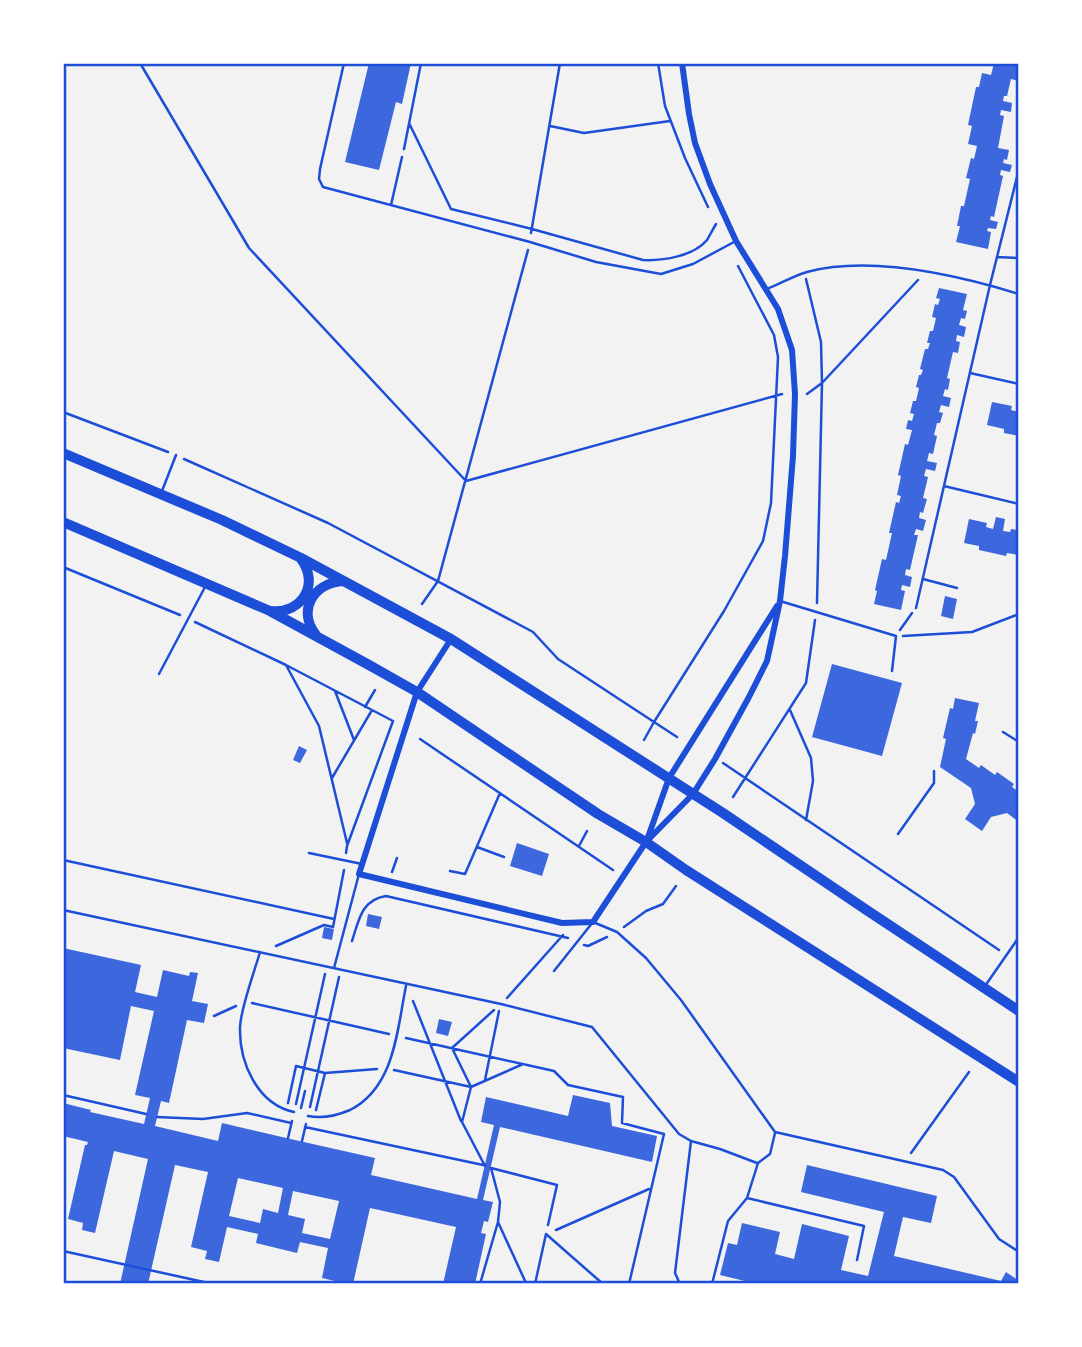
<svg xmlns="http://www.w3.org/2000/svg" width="1082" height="1347" font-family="Raleway,sans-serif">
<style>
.building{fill:#3d67dc;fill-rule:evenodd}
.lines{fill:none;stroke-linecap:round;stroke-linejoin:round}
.path{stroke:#1d4ed8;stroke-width:2.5}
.service{stroke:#1d4ed8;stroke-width:2.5}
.minor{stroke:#1d4ed8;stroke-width:6}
.primary{stroke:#1d4ed8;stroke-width:10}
.neatline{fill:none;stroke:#1d4ed8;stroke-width:2.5}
</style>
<rect width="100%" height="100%" fill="#f2f2f2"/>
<path class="building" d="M 369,63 L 411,63 L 402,104 L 396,102 L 379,170 L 345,162 Z
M 994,63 L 1019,63 L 1019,81 L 1011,79 L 1007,96 L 1004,96 L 1003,101 L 1012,103 L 1011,112 L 1001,110 L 1000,115 L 1004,116 L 998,148 L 1009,150 L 1007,160 L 1004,159 L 1003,163 L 1012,165 L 1010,172 L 1001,170 L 1000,175 L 1003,176 L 994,217 L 991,216 L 990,220 L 998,222 L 996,229 L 988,228 L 987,231 L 991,232 L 988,249 L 956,242 L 960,226 L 957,226 L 961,206 L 964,206 L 970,179 L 966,178 L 971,158 L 974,159 L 977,146 L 968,144 L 972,126 L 968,125 L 976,87 L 979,87 L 982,73 L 991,75 Z
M 939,288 L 967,294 L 963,310 L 967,311 L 965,319 L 961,318 L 959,325 L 966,327 L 964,337 L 957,335 L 956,341 L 960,342 L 958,353 L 953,352 L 947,378 L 950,379 L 948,390 L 945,389 L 943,396 L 951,398 L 949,407 L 941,405 L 939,412 L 943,413 L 940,423 L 937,423 L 934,435 L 937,436 L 933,454 L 929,453 L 927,461 L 937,463 L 935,471 L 926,469 L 924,476 L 928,477 L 923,498 L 927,499 L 923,513 L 920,512 L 919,518 L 926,520 L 923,531 L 916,529 L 914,535 L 918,535 L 910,570 L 906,569 L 905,575 L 912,577 L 910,587 L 902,585 L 901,590 L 905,591 L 901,610 L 874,604 L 877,591 L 875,590 L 882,559 L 886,560 L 892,533 L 889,533 L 896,502 L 899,503 L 901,496 L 897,495 L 901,476 L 898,475 L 905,444 L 908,445 L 912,430 L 906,429 L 908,420 L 912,421 L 914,414 L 910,413 L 913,401 L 916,401 L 919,388 L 916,387 L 919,375 L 921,375 L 923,370 L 920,369 L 925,349 L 928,349 L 930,343 L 927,343 L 930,331 L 933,331 L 936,318 L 932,317 L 935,304 L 938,305 L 940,299 L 936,298 Z
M 992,402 L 1012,406 L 1011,410 L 1019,412 L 1019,436 L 1004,433 L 1004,429 L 987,425 Z
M 996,517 L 1005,519 L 1003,531 L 1010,532 L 1011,529 L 1019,530 L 1019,555 L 1007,553 L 1006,556 L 979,550 L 979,546 L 964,543 L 969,519 L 987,523 L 986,527 L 993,529 Z
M 945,596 L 957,599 L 953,619 L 941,616 Z
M 832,664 L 902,683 L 882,756 L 812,737 Z
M 955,698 L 979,703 L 975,721 L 978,721 L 975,734 L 973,733 L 966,759 L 979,768 L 981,765 L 995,775 L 997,772 L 1014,784 L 1012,787 L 1019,792 L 1019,822 L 1007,813 L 991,817 L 982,831 L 965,819 L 975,804 L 971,788 L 940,767 L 946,739 L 943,738 L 950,708 L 953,709 Z
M 299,746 L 307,750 L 300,763 L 293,760 Z
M 517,843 L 549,854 L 542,876 L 510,866 Z
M 368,914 L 382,917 L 379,929 L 366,926 Z
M 324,927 L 334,929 L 332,940 L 322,938 Z
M 63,948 L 141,965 L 135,992 L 157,997 L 163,970 L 189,976 L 190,972 L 198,973 L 192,1001 L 208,1004 L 204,1023 L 187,1020 L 169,1103 L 161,1101 L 155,1126 L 218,1141 L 222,1123 L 295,1140 L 375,1158 L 371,1175 L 477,1199 L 494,1125 L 481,1122 L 486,1097 L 568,1116 L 573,1095 L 610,1103 L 612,1126 L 657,1136 L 652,1162 L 500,1127 L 483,1200 L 493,1202 L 488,1222 L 484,1221 L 481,1233 L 486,1234 L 475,1284 L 443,1284 L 456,1227 L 370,1208 L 353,1284 L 338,1284 L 339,1282 L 322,1278 L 328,1248 L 300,1242 L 297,1253 L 256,1243 L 258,1234 L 227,1227 L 219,1262 L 205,1259 L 207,1251 L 191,1247 L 208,1172 L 175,1165 L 148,1284 L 120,1284 L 148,1159 L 114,1151 L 95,1233 L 82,1230 L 83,1223 L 68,1219 L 85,1145 L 87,1145 L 88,1142 L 63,1136 L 63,1103 L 91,1110 L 90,1112 L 144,1124 L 150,1098 L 135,1095 L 154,1011 L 131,1006 L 120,1060 L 63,1048 ZM 238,1178 L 283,1188 L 278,1213 L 263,1209 L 260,1223 L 229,1216 ZM 293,1191 L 339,1201 L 330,1239 L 302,1233 L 305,1219 L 288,1215 Z
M 439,1019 L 452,1022 L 448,1036 L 436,1033 Z
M 807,1165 L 937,1196 L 931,1223 L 903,1217 L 894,1256 L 1001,1281 L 1006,1272 L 1019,1281 L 1019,1284 L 757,1284 L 720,1275 L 728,1243 L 737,1245 L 742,1223 L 780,1232 L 775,1254 L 794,1259 L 802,1224 L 849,1236 L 841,1270 L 868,1276 L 884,1212 L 801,1192 Z"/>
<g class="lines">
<path class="path" d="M 140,63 L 249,248 L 466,481 L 782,394
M 658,63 L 665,106 L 685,158 L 708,207
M 409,123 L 451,209 L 532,229 L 643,260 C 663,261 694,256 707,240 C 710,235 713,229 716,224
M 550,126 L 584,133 L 670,121
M 404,149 L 421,63
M 531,233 L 560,63
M 806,279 L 821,342 L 822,383 L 817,603
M 807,394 L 822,383 L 918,280
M 63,412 L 168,452
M 184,459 L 328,523 L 533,632 L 558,659 L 654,722 L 644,740
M 63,567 L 180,615
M 422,604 L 438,581 L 528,250
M 195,622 L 286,665 L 393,721 L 347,846 L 346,853
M 900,630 L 912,613
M 903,636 L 972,632 L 1019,614
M 286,665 L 319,726 L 347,843
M 335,691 L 354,740
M 365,707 L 375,690
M 790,710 L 811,758 L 813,781 L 806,820
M 677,737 L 654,722 L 724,611 L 763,541 L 771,503 L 778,357 L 774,335 L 738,266
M 420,739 L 613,870
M 723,763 L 999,950
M 332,778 L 372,710
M 733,797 L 806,683 L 815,620
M 898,834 L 934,783 L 934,771
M 579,846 L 587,831
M 477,847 L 504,857
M 63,860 L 334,919
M 450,871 L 465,874 L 500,793
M 392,872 L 397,858
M 624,927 L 646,911 L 663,904 L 676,886
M 352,941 C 359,920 361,900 386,896 L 568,938
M 584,945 L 588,946 L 607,937
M 276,946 L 324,925 L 333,927 L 344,870
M 507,998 L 563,935
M 413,1001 L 461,1121
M 252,1003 L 389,1034
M 214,1016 L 236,1006
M 406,1038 L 554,1071 L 568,1085 L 623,1097 L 622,1123 L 664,1134 L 629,1284
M 394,1070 L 471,1087 L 521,1065
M 325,1073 L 377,1069
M 485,1080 L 499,1011
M 63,1095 L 146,1114
M 288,1103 L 296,1066 L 325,1073 L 316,1110
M 296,1104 L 325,974
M 310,1107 L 339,977
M 301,1108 L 305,1091
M 157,1117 L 203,1119 L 247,1113 L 291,1123
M 305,1127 L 483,1165
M 288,1138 L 292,1121
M 302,1141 L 306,1124
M 911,1153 L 969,1072
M 485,1166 L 462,1122 L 471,1087 L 452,1048 L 494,1010
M 491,1168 L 557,1185 L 548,1225
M 498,1222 L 526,1283
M 556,1230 L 649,1189
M 480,1284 L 498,1222 L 500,1202 L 491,1168"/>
<path class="service" d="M 344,63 L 320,169 L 319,179 L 323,187 L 530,242 L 596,262 L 661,274 L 693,264 L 734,242
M 391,205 L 402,157
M 997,257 L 1019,258
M 767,289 C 780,284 793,276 807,272 C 871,255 957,275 1019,294
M 970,373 L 1019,384
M 944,486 L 1019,504
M 162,491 L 176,455
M 923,579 L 957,588
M 780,601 L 896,636 L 892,671
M 916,608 L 990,285 L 1019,169
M 159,674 L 205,587
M 1003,732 L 1019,742
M 309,853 L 362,864
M 63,910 L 501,1004 L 592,1027 L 679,1134 L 691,1141 L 675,1273 L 680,1284
M 260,952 C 254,973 241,1007 240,1027 C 239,1062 257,1104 294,1112
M 334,968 L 359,874
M 554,971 L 593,922 L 617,932 L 646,958 L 681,1000 L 775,1132 L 943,1170 L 954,1177 L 999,1239 L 1019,1252
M 985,986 L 1019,937
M 308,1116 C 323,1119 336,1116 350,1110 C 395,1087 397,1030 406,986
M 691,1141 L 720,1149 L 757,1163
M 747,1198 L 864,1226 L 857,1260
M 63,1251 L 213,1284
M 535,1284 L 546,1234 L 603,1284
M 712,1284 L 728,1221 L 747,1198 L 758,1163 L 770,1154 L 775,1133"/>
<path class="minor" d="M 451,639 L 417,692 L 359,874 L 562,923 L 593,922 L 646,842 L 693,794 L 715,759 L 749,697 L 767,661 L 780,601 L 785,556 L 793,456 L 795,394 L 792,350 L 778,309 L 736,241 L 710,184 L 695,143 L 689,114 L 682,63
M 647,840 L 669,778 L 777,606"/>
<path class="primary" d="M 63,453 L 222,520 L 301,558 L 451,639 L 723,813 L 865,909 L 1019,1011
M 63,522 L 270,611 L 369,665 L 417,692 L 598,814 L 646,842 L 686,870 L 1019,1082
M 271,611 C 302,614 320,584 301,559
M 316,635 C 297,610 313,584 342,581"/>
</g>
<rect width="1082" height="1347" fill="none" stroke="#ffffff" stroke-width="130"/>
<rect x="65" y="65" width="952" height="1217" class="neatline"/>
</svg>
